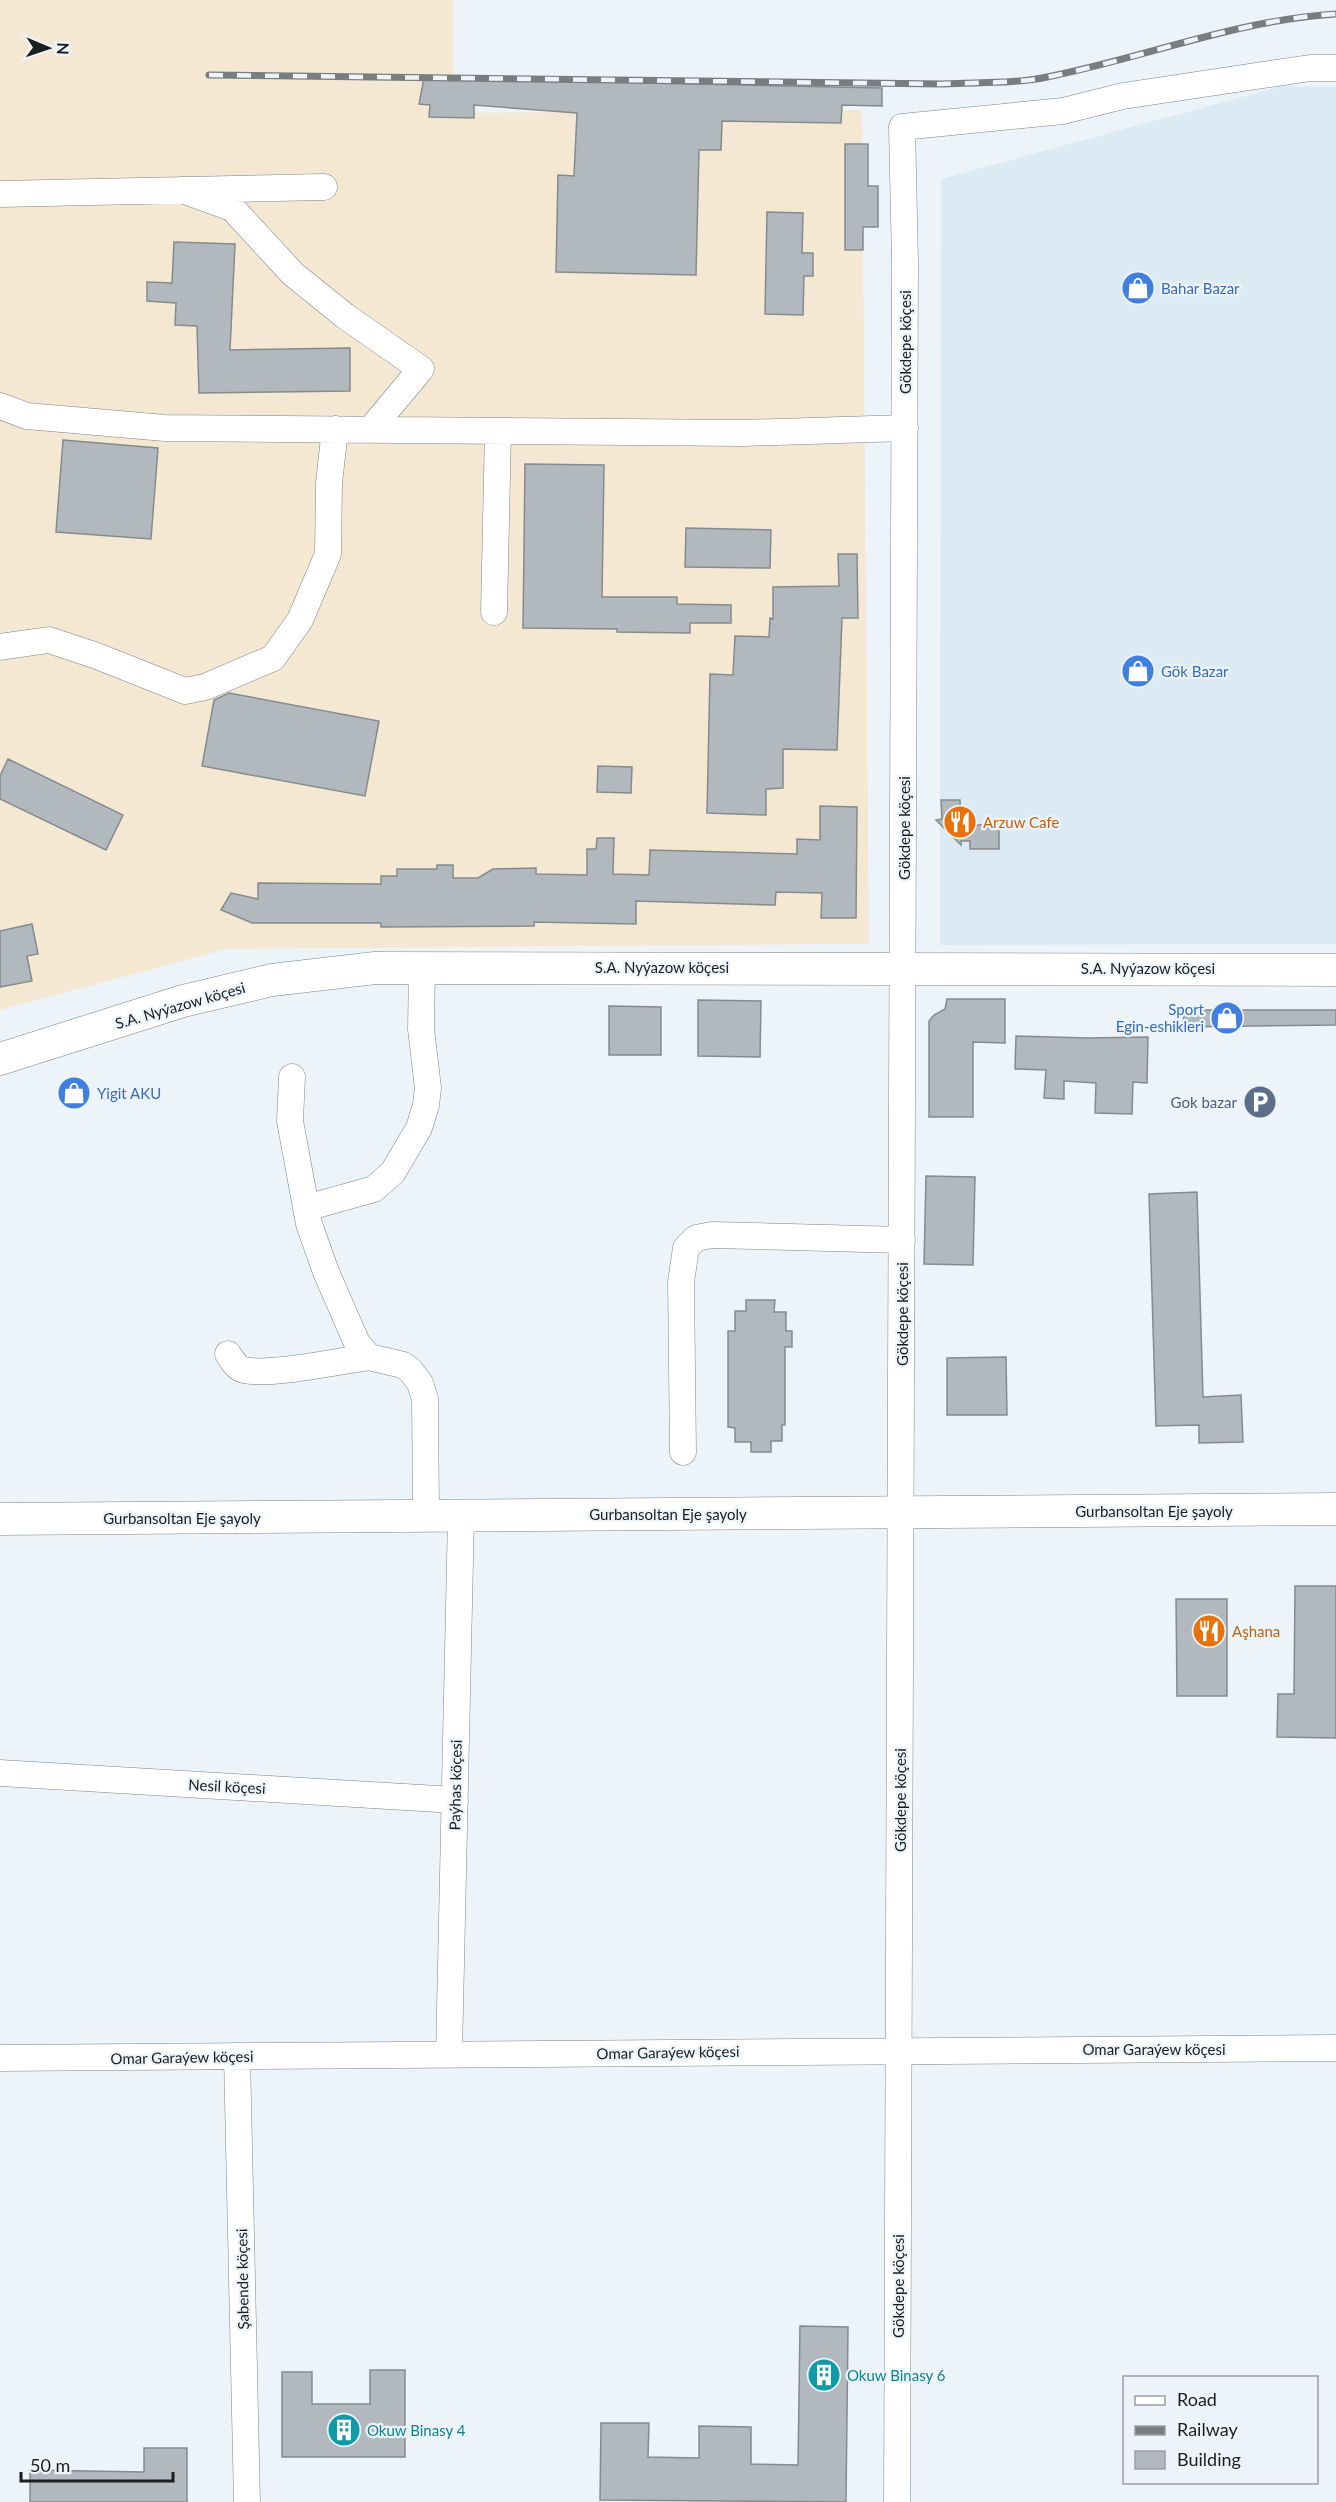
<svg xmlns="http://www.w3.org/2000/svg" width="1336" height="2502" font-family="Lato,sans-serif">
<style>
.built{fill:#dceaf4}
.industrial{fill:#f4e8d3}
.building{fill:#b2b9be;stroke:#848b8f;stroke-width:1.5}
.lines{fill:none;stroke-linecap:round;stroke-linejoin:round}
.minor-casing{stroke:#7d8388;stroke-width:27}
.major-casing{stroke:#7d8388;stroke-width:33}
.minor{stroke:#fff;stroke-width:26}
.major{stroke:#fff;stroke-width:32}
.rail-casing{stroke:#787d80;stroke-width:7}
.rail{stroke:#edf4f9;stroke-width:4.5;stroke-dasharray:14;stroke-linecap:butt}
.labels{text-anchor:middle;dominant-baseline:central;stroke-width:4.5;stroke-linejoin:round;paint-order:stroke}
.shop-label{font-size:15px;fill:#366cbe;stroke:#edf4f9;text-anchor:start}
.street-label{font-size:15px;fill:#1b1e1f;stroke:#edf4f9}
.food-label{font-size:15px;fill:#c56008;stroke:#edf4f9;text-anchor:start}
.service-label{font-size:15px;fill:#4e5e75;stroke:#edf4f9;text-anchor:end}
.culture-label{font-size:15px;fill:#0d838f;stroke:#edf4f9;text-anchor:start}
</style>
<rect width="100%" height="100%" fill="#edf4f9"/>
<path class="built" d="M 1282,86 L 1336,87 L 1336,944 L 940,945 L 941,179 Z"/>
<path class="industrial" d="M 0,0 L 453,0 L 454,113 L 862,110 L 869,944 L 227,949 L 0,1010 Z"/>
<path class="building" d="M 424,78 L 882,88 L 882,106 L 842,105 L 841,123 L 722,121 L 721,150 L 699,150 L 696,275 L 556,272 L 558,175 L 574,176 L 577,113 L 474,105 L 474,118 L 429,117 L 430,105 L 419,104 Z
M 845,144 L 868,144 L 868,186 L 878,186 L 878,227 L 863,227 L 863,250 L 845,250 Z
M 767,212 L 803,213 L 802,253 L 813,253 L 813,276 L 804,276 L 803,315 L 765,314 Z
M 174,242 L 235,244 L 230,350 L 350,348 L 350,391 L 199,393 L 197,326 L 175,325 L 176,303 L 147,301 L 147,282 L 172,283 Z
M 63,440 L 158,448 L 151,539 L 56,532 Z
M 525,464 L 604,465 L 602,597 L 677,597 L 677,604 L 731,605 L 731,623 L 690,623 L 690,633 L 617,632 L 617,629 L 523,628 Z
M 686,528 L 771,530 L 770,568 L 685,567 Z
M 838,554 L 857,554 L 858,618 L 842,618 L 837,750 L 783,749 L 783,788 L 766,789 L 766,815 L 707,813 L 710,674 L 733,675 L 735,636 L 769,637 L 770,618 L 773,619 L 773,587 L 839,586 Z
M 229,693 L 379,721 L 365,796 L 202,766 L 214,700 Z
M 8,759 L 123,815 L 106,850 L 0,799 L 0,776 Z
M 598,766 L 632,767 L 631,793 L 597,792 Z
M 941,800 L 960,800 L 961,819 L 970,819 L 970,825 L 999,825 L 999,849 L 970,849 L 970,841 L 961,841 L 961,845 L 936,820 L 942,819 Z
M 820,806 L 857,807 L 856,918 L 821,918 L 822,893 L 776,892 L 775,905 L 636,901 L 636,924 L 534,922 L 534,926 L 381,927 L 381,923 L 252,923 L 221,910 L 231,893 L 258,899 L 258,883 L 381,884 L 381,876 L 397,876 L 397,869 L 437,869 L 437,865 L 453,865 L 453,878 L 478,878 L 493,869 L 536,868 L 536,874 L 587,875 L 587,849 L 596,849 L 597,838 L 614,838 L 613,874 L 649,875 L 650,850 L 797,854 L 797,839 L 820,840 Z
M 32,924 L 38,954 L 27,956 L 32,981 L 0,987 L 0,931 Z
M 947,999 L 1005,999 L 1005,1043 L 973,1042 L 973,1117 L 929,1117 L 929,1021 L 934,1015 L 945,1009 Z
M 698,1000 L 761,1001 L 760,1057 L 698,1056 Z
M 609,1006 L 661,1007 L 661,1055 L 609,1055 Z
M 1184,1010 L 1336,1010 L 1336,1025 L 1183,1027 Z
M 1016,1036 L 1088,1038 L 1148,1037 L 1147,1083 L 1133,1082 L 1132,1114 L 1095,1113 L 1096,1083 L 1064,1081 L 1064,1099 L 1044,1098 L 1046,1070 L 1015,1069 Z
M 926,1176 L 975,1177 L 973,1265 L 924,1264 Z
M 1197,1192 L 1203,1397 L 1241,1395 L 1243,1442 L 1199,1443 L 1199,1425 L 1156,1426 L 1149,1194 Z
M 746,1300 L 775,1300 L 774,1312 L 786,1312 L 786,1331 L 792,1331 L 792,1347 L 785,1347 L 785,1425 L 782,1425 L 782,1441 L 771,1441 L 771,1452 L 751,1452 L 751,1442 L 735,1442 L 735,1428 L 728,1427 L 728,1331 L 735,1331 L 735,1311 L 746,1311 Z
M 1006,1357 L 1007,1415 L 947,1415 L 947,1358 Z
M 1295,1586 L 1336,1586 L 1336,1738 L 1277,1737 L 1278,1694 L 1294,1694 Z
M 1176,1599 L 1227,1599 L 1227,1696 L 1177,1696 Z
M 800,2326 L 848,2327 L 846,2502 L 600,2500 L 601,2423 L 649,2423 L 648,2457 L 699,2458 L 699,2426 L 751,2427 L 751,2464 L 798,2465 Z
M 370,2370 L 405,2370 L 405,2457 L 282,2457 L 282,2372 L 312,2372 L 312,2404 L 370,2404 Z
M 144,2448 L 187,2448 L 187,2502 L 30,2502 L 30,2470 L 144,2472 Z"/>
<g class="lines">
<g class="minor-casing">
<path id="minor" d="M 182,190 L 232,208 L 293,274 L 345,316 L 421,369 L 370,430
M 0,194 L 324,187
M 0,406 L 27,416 L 165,428 L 743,433 L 905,428
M 494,612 L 498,431
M 0,647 L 49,640 L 97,656 L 185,691 L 205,687 L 273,658 L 300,620 L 328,554 L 329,483 L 335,429
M 292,1077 L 290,1121 L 309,1224 L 326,1272 L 357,1343 L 369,1357 L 403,1365 L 411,1371 L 420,1383 L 425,1399 L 426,1516
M 306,1208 L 374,1189 L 393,1172 L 419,1128 L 426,1105 L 428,1088 L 421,1029 L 422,968
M 228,1354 C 233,1361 236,1368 244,1370 C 271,1376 339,1361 369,1357
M 683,1452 L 681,1282 L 686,1248 L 696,1238 L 712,1235 L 902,1240
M 0,1773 L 455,1800
M 449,2054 L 461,1516
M 237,2056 L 247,2502
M 0,2058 L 1336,2048
M 897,2502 L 905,262 L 902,127 L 1063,111 L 1123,96 L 1310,68 L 1336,68"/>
</g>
<g class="major-casing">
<path id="major" d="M 0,1059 L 183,1001 L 272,980 L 375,968 L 1336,970
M 0,1519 L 1336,1509"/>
</g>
<use href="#minor" class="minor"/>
<use href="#major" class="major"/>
<g class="rail-casing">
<path id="rail" d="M 209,75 L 943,84 C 976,82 1015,84 1047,77 C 1144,58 1236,20 1336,14"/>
</g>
<use href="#rail" class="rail"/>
</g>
<defs>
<g id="shop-disc" transform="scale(1.725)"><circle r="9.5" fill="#3f7fe0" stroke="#edf4f9"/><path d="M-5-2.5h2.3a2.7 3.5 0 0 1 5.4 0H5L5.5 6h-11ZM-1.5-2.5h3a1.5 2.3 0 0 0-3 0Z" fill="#fff"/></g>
<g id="restaurant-disc" transform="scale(1.725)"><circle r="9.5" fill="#e8710a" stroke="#edf4f9"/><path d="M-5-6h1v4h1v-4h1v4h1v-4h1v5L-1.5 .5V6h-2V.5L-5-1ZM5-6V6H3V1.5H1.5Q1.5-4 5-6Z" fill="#fff"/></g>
<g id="parking-disc" transform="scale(1.725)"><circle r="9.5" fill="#5c6f8a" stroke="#edf4f9"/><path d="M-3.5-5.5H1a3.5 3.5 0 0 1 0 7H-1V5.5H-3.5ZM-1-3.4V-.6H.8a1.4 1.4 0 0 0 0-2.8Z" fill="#fff"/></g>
<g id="building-disc" transform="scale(1.725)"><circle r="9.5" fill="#0f9aa8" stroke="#edf4f9"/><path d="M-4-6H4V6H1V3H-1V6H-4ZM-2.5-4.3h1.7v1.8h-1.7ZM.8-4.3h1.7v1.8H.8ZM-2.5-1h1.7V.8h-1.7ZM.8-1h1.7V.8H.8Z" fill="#fff"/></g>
</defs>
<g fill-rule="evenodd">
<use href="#shop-disc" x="1138" y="288"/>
<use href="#shop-disc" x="1138" y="671"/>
<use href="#restaurant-disc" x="960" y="822"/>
<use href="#shop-disc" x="1227" y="1018"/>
<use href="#shop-disc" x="74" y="1093"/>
<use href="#parking-disc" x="1260" y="1102"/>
<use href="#restaurant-disc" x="1209" y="1631"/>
<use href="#building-disc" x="824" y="2375"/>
<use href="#building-disc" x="344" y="2430"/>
</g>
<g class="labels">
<g class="shop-label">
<text x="1161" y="288">Bahar Bazar</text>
<text x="1161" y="671">Gök Bazar</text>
<text x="1204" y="1009" text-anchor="end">Sport<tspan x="1204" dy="17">Egin-eshikleri</tspan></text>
<text x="97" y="1093">Yigit AKU</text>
</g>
<g class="street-label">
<text transform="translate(905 342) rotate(-90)">Gökdepe köçesi</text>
<text transform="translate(904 828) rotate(-90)">Gökdepe köçesi</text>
<text x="662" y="967">S.A. Nyýazow köçesi</text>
<text x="1148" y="968">S.A. Nyýazow köçesi</text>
<text transform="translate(180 1005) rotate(-16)">S.A. Nyýazow köçesi</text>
<text transform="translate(902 1314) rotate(-90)">Gökdepe köçesi</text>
<text x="1154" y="1511">Gurbansoltan Eje şayoly</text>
<text x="668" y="1514">Gurbansoltan Eje şayoly</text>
<text x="182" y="1518">Gurbansoltan Eje şayoly</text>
<text transform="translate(455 1785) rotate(-89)">Paýhas köçesi</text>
<text transform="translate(227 1786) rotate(3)">Nesil köçesi</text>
<text transform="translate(900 1800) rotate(-90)">Gökdepe köçesi</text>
<text x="1154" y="2049">Omar Garaýew köçesi</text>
<text transform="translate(668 2052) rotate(-1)">Omar Garaýew köçesi</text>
<text transform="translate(182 2057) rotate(-1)">Omar Garaýew köçesi</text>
<text transform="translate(242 2279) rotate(-91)">Şabende köçesi</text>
<text transform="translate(898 2286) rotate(-90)">Gökdepe köçesi</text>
</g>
<g class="food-label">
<text x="983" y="822">Arzuw Cafe</text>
<text x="1232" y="1631">Aşhana</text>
</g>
<g class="service-label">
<text x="1237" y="1102">Gok bazar</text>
</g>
<g class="culture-label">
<text x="847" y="2375">Okuw Binasy 6</text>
<text x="367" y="2430">Okuw Binasy 4</text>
</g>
</g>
<rect x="1123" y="2376" width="195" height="108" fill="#edf4f9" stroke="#999ea2" stroke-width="1.5"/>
<rect x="1135" y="2396" width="30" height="9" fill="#ffffff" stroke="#999ea2" stroke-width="1.5"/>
<text x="1177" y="2406" font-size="18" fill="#1b1e1f">Road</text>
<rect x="1135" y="2426" width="30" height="9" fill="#787d80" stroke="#999ea2" stroke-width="1.5"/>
<text x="1177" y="2436" font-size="18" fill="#1b1e1f">Railway</text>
<rect x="1135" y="2451" width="30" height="18" fill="#b2b9be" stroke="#999ea2" stroke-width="1.5"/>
<text x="1177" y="2466" font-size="18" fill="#1b1e1f">Building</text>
<g transform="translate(48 48) rotate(92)" stroke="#edf4f9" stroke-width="4.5" paint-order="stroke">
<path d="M0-4.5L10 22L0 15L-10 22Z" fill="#1b1e1f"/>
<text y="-9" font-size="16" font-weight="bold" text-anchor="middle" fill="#1b1e1f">N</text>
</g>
<path d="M21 2472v9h152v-9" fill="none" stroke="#1b1e1f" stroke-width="3"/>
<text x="30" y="2472" font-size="18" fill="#1b1e1f" stroke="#edf4f9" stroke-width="4.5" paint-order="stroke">50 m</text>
</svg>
